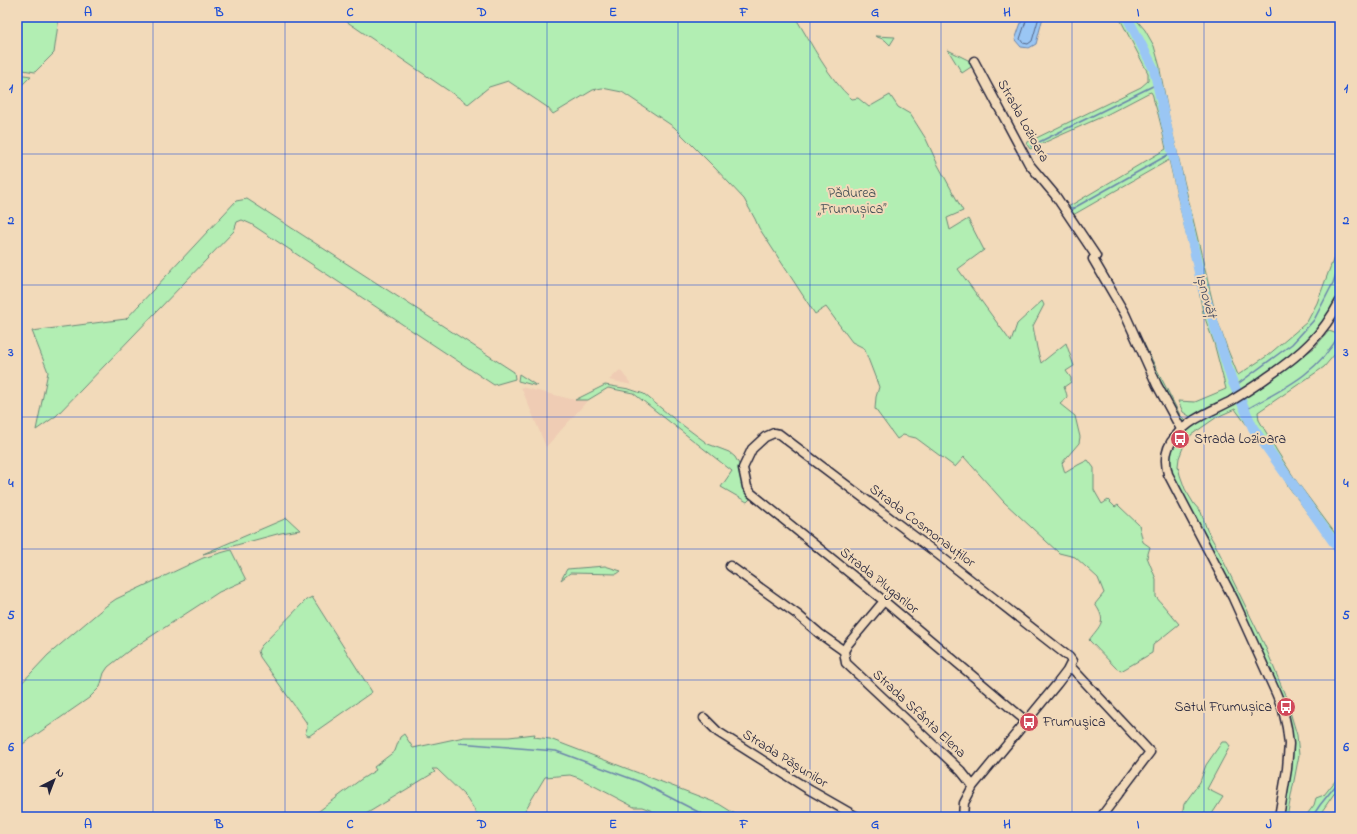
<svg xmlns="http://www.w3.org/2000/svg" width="1357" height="834" font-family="'Indie Flower',sans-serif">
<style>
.built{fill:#efccb4}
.green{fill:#b2eeb3;stroke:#6a8877}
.water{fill:#9ac6f4;stroke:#6a84aa}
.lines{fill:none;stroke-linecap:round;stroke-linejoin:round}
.shore{stroke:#526485;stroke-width:1}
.stream{stroke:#6a84aa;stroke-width:1.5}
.river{stroke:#9ac6f4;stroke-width:10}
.minor-casing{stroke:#22223b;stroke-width:11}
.minor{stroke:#f2daba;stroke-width:8}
.grid{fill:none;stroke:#1d4ed8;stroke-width:1;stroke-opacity:0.55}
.labels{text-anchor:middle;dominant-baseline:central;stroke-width:4;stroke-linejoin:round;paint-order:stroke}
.street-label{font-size:14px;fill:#22223b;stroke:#f2daba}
.park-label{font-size:14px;fill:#3f4b53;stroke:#f2daba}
.poi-label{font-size:14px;fill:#22223b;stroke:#f2daba;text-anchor:start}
.water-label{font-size:15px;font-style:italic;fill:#3a4360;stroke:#f2daba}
.neatline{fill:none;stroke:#1d4ed8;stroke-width:1.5}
.grid-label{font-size:13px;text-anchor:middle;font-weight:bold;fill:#1d4ed8}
</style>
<rect width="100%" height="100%" fill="#f2daba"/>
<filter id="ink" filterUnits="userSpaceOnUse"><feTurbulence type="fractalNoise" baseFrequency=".025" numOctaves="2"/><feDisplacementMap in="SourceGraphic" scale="8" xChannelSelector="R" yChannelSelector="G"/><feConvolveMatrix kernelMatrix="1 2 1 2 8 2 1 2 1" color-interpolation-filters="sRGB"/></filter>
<g filter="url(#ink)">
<path class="built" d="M 620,370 L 632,385 L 609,380 Z
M 521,387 L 575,400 L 588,400 L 546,447 Z"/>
<path class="green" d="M 20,17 L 59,17 L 54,53 L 35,72 L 17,69 L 17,36 Z
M 340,17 L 795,17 C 812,44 828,78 852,99 L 858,98 L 869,107 L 890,95 L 898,107 L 910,114 L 914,120 L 926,139 L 938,165 L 963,211 L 947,218 L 950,230 L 968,219 L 984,250 L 958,269 L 1011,342 L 1017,324 L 1042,301 L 1044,305 L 1033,326 L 1037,348 L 1041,363 L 1066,343 L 1074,366 L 1066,371 L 1071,378 L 1071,382 L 1064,387 C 1068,398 1069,396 1060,404 L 1075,416 L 1080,437 L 1079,443 L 1062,463 L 1065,473 L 1078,465 L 1088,460 L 1094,468 L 1094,490 L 1102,504 L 1108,500 L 1115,507 L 1118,505 L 1139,525 L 1143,542 L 1150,547 L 1147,557 L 1156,579 L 1156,597 L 1179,624 L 1153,645 L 1152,653 L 1121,671 L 1116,668 L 1089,640 C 1101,624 1107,622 1095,604 L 1104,593 L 1098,578 L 1075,557 L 1059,553 L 1004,502 L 964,457 L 955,467 L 916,438 L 903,435 L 897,439 L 875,409 L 876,397 L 879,387 L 864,348 L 852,342 L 826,307 L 815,314 L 759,228 L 755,219 L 744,199 L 715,168 L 674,127 L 622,92 L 602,88 L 593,90 L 553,114 L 547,107 L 508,81 L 489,87 L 468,104 Z
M 1119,17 L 1134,17 L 1145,30 L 1154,46 L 1160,67 L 1160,70 L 1170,122 L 1216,316 L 1227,348 L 1238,375 L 1267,356 L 1307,322 L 1317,303 L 1340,241 L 1340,293 L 1320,326 L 1304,345 L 1287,358 L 1246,387 L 1192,418 L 1183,412 L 1178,401 L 1195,402 L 1226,389 L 1214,343 L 1203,313 L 1198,285 L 1169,160 L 1073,215 L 1068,207 L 1166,149 C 1163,134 1160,119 1155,104 C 1153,100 1154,96 1151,92 L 1148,93 L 1108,114 L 1030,149 L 1026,143 L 1141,87 L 1148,81 L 1148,73 Z
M 875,36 L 895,37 L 890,45 L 885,40 Z
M 948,50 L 972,62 L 974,65 L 962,73 Z
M 17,74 L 31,76 L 17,90 Z
M 247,199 L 514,372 L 515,379 L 494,385 L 251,224 L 242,220 L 237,222 L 234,231 L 56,416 L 36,430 L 48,372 L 32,331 L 126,319 L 236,201 Z
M 1329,331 L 1340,335 L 1340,348 L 1324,367 L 1258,412 L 1259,420 L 1277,451 L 1297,482 L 1340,540 L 1340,557 L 1288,486 L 1277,466 L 1235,409 L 1217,417 L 1191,435 L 1184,445 L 1179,458 L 1178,466 L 1180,475 L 1185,489 L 1194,504 L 1201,512 L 1207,530 L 1217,548 L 1265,646 L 1285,695 L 1297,735 L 1299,755 L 1287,817 L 1282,817 L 1289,725 L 1168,465 L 1172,447 L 1177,438 L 1194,424 L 1248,396 L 1314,348 Z
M 1142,340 L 1180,415 L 1187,422 L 1182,425 L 1178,420 L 1140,341 Z
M 519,374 L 537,386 L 518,381 Z
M 605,385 L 629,389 L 644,394 L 673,418 L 708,444 L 729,452 L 735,457 L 740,466 L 743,483 L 751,498 L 747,502 L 721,487 L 732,471 L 633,393 L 608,388 L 588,400 L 575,400 Z
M 287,518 L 300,530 L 281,533 L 203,554 Z
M 231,550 L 246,580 L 219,592 L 127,652 L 108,667 L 104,673 L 100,687 L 89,698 L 17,748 L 17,688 L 48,655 L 106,606 L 116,599 L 203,558 Z
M 605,566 L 621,571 L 617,574 L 570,573 L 561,580 L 567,569 Z
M 312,597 L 372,692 L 309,736 L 305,734 L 307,728 L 306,722 L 260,657 L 258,651 L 261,646 L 306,600 Z
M 404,734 L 413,748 L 464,737 L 509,737 L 535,734 L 534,737 L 550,739 L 719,804 L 740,817 L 663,817 L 650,810 L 642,807 L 634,807 L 579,778 L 570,775 L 545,777 L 521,817 L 479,817 L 467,798 L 437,769 L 432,769 L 435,772 L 361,817 L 311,817 L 360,780 L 376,770 L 374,767 L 395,751 L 400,737 Z
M 1222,742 L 1227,742 L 1230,746 L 1207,789 L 1223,797 L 1210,817 L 1182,817 L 1184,804 L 1200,782 L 1206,765 Z
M 1340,775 L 1340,785 L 1318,817 L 1305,817 L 1314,805 L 1316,798 L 1324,795 Z"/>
<path class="water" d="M 1020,17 L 1043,17 L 1036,44 L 1029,48 L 1021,47 L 1015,40 L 1022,20 Z"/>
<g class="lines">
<path class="shore" d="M 1025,17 L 1026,21 L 1020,39 L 1023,43 L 1028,44 L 1032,41 L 1039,17"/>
<path class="stream" d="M 1031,146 L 1157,84
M 1072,209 L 1173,152
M 1235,386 L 1292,344 L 1314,320 L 1333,283 L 1340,262
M 1245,410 C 1283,389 1319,373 1340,333
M 459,743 L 556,751 L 640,782 L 708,817
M 1312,817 L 1320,805 L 1340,780"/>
<path class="river" d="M 1127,17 L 1154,69 L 1202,286 L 1231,378 L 1253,428 L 1340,551"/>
<g class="minor-casing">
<path id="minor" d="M 974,61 L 1029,164 L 1055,195 L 1096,256 L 1093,259 L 1125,314 L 1157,385 L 1181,429
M 730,566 L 798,615 L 820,634 L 844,651
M 884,601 L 848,644 L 844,651 L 846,663 L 961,771 L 973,786
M 1070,666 L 1150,752 L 1101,817
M 704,718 L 718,732 L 808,789 L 857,817
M 963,817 L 964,803 L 973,786 L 1057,684 L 1067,671 L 1072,661 L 1069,657 L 935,552 L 779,434 L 774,433 L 765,437 L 752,449 L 743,468 L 747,487 L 751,493 L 884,601 L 1026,721
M 1279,817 L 1287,769 L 1289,744 L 1287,728 L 1283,710 L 1276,693 L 1233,598 L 1168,474 C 1164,460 1165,448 1175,437 C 1189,419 1212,411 1231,401 C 1244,393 1257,385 1269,376 C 1301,354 1322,336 1340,301"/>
</g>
<use href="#minor" class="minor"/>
</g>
</g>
<path class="grid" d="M 153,17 L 153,817M 285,17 L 285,817M 416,17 L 416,817M 547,17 L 547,817M 678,17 L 678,817M 810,17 L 810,817M 941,17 L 941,817M 1072,17 L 1072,817M 1204,17 L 1204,817M 17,154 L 1340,154M 17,285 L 1340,285M 17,417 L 1340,417M 17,549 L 1340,549M 17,680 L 1340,680"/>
<defs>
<g id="bus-disc" transform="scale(1)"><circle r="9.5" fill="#d1495b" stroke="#f2daba"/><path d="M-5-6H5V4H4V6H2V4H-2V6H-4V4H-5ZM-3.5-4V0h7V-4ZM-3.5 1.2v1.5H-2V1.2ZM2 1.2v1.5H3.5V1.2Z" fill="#fff"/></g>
</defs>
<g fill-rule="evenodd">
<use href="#bus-disc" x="1180" y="439"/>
<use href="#bus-disc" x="1286" y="707"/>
<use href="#bus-disc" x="1029" y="722"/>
</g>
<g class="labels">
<g class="street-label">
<text transform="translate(1023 121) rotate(61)">Strada Lozioara</text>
<text transform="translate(922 526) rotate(37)">Strada Cosmonauților</text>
<text transform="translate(879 581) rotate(39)">Strada Plugarilor</text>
<text transform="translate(919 714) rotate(43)">Strada Sfânta Elena</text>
<text transform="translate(785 759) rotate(32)">Strada Pășunilor</text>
</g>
<g class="park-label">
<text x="852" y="193">Pădurea<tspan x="852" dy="16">„Frumușica”</tspan></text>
</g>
<g class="poi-label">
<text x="1194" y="439">Strada Lozioara</text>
<text x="1272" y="707" text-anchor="end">Satul Frumușica</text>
<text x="1043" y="722">Frumuşica</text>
</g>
<g class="water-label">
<text transform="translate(1206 296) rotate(74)">Ișnovăț</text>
</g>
</g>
<rect width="1357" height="834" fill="none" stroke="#f2daba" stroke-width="44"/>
<g transform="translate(54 780) rotate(42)" stroke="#f2daba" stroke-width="3" paint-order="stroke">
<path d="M0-3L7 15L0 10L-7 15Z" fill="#22223b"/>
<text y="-6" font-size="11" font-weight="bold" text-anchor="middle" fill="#22223b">N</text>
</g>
<rect x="22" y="22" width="1313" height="790" class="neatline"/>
<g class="grid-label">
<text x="88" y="16">A</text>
<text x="219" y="16">B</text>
<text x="350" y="16">C</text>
<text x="482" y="16">D</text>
<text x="613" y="16">E</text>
<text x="744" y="16">F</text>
<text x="875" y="16">G</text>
<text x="1007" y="16">H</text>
<text x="1138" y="16">I</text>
<text x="1269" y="16">J</text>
<text x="11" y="92">1</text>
<text x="1346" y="92">1</text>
<text x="11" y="224">2</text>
<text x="1346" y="224">2</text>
<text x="11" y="356">3</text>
<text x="1346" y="356">3</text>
<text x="11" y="487">4</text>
<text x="1346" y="487">4</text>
<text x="11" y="619">5</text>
<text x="1346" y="619">5</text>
<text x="11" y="751">6</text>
<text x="1346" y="751">6</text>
<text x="88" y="828">A</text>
<text x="219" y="828">B</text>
<text x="350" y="828">C</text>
<text x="482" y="828">D</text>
<text x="613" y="828">E</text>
<text x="744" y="828">F</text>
<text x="875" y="828">G</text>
<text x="1007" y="828">H</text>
<text x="1138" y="828">I</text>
<text x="1269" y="828">J</text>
</g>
</svg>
